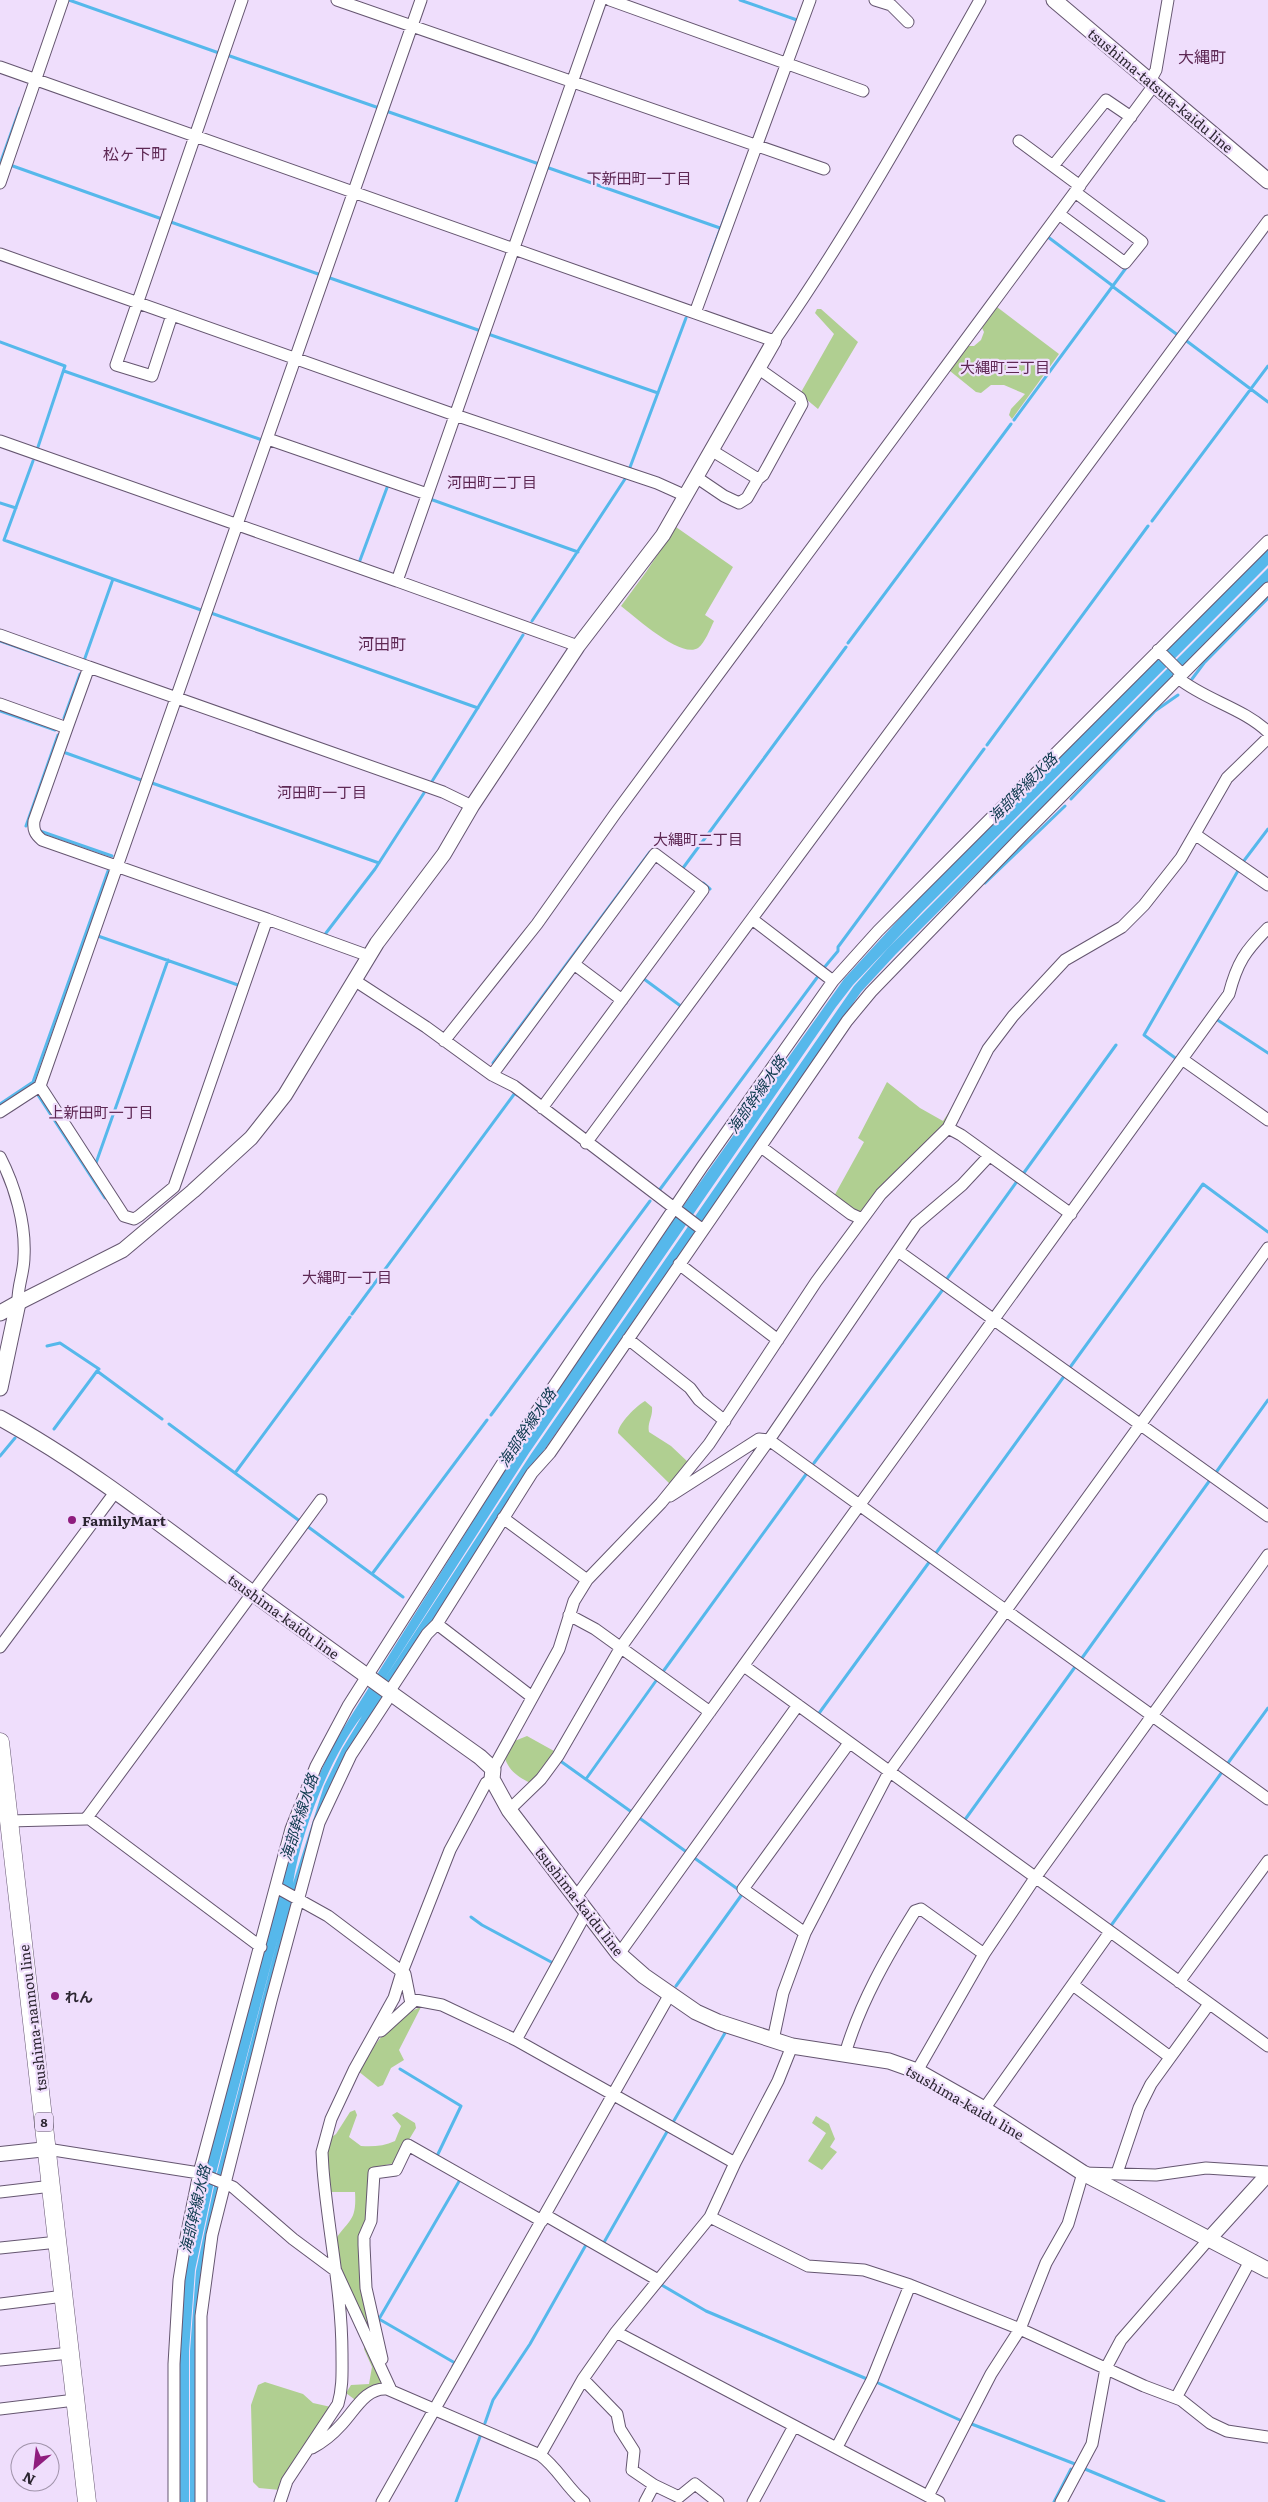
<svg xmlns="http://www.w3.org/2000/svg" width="1268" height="2502" font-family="Literata,'Noto Sans JP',serif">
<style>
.green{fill:#b0cf91}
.water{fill:#56b8eb;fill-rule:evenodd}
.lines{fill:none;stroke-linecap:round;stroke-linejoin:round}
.stream{stroke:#56b8eb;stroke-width:3}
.minor-casing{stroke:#655670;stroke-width:13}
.tertiary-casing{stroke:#655670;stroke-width:16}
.secondary-casing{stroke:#655670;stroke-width:17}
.primary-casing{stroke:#655670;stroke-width:19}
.minor{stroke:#fff;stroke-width:11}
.tertiary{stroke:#fff;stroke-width:14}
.secondary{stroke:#fff;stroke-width:15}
.primary{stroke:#fff;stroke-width:18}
.poi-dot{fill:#8f1d7e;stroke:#efdefc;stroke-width:2}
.labels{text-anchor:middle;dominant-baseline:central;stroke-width:4.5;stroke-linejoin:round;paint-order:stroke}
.shield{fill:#efdefc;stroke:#665d6e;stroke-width:1}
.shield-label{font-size:12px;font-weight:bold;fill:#2c2631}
.street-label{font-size:14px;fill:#2c2631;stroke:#efdefc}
.poi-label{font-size:14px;font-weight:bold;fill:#2c2631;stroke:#efdefc;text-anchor:start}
.neighbourhood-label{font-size:15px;fill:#5e2854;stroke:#efdefc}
.water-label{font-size:15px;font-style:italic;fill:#0d394d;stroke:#efdefc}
.quarter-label{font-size:16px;fill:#5e2854;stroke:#efdefc}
</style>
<rect width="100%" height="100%" fill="#efdefc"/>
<path class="green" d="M 997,307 L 1059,354 L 1012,419 L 1009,415 L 1011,409 L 1025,394 L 1004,385 L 991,385 L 981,393 L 976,392 L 950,371 L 968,346 L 974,346 L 981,340 L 984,332 L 982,328 Z
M 817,309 L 821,309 L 858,342 L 818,409 L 800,394 L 834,334 L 815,313 Z
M 676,527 L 733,567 L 705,615 L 714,621 C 710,629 705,643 698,648 C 681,659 634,616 621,606 L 646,572 Z
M 887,1082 L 920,1108 L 943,1121 L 951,1109 L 955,1108 L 947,1125 L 860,1213 L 833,1198 L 864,1142 L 858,1138 Z
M 645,1401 L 652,1407 C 653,1417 647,1423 649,1432 L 671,1446 L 689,1463 L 671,1485 L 618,1433 C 618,1424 637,1405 645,1401 Z
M 527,1736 L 554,1751 L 556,1755 L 533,1784 C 519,1778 508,1771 504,1755 L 512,1742 Z
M 421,2007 L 399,2050 L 404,2060 L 391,2068 L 383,2085 L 378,2087 L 358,2071 C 373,2046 392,2017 421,2007 Z
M 355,2110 L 357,2115 L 349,2137 L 361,2146 C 373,2147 384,2146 395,2141 L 401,2126 L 392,2115 L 397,2112 L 415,2123 L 416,2128 L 395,2163 L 371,2168 L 369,2217 L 370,2331 L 338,2268 L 334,2242 C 348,2219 357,2223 355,2192 L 327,2192 L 326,2168 L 328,2140 L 336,2134 L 350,2112 Z
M 816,2116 L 829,2124 L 835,2139 L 830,2147 L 837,2152 L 822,2170 L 808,2161 L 826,2133 L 812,2123 Z
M 365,2343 L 382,2383 L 358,2402 L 346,2393 L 351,2385 L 369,2384 L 372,2367 L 364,2349 Z
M 265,2382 L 303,2394 L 313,2403 L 331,2407 L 280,2490 L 259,2488 L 253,2482 L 251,2405 L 258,2385 Z"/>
<path class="water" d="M 1268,549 L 1268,565 L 922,912 L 853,985 L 836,1007 L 529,1453 L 385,1678 L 531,1454 L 854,986 L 889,947 L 1268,568 L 1268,583 L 896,954 L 861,992 L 538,1459 L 530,1466 L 432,1623 L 424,1629 L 348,1754 L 330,1790 L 208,2239 L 197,2502 L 190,2502 L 190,2351 L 196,2271 L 216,2177 L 279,1934 L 215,2177 L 195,2270 L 189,2351 L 189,2502 L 180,2502 C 180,2425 176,2346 186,2270 C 199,2173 233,2070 258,1975 C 279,1895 297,1814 336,1740 L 520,1446 L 679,1212 L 844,979 L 911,906 ZM 362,1716 L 342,1749 L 324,1786 L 293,1883 C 301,1831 330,1757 362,1716 Z"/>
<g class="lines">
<path class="stream" d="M 69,0 L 219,53
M 740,0 L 797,20
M 227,55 L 379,108
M 386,111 L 539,164
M 0,164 L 20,108
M 10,165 L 162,219
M 546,167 L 720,228
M 168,221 L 321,275
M 1048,237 L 1113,286
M 709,260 L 731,200
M 330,278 L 478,330
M 1112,286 L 1179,336
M 488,334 L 658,393
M 1184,339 L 1268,402
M 0,342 L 65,366 L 38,447
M 64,371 L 262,440
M 1014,420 L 1126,268
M 33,461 L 4,540 L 113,579 L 85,658
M 629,470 L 686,318
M 430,499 L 578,552
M 0,503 L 16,508
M 1152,521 L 1268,366
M 359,563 L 388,485
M 113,579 L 201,610
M 211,613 L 478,708
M 532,621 L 625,479
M 0,641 L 68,665
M 848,643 L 1011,424
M 1192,679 L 1204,663 L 1268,598
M 0,711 L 55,730
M 64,718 L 80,674
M 987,745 L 1148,526
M 66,753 L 141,780
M 152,783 L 379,863
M 431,783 L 523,635
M 1071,799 L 1155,711 L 1178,695
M 26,826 L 58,735
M 40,831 L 112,856
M 1243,862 L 1268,829
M 683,868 L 846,647
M 703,883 L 710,889
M 985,883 L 1065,806
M 326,933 L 375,869 L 424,793
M 98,936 L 238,985
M 823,969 L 838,951 L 838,947 L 984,749
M 644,979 L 682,1007
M 1216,1019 L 1268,1053
M 1178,1060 L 1144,1035 L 1239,869
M 493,1063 L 650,852
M 38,1095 L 105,1198
M 0,1104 L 33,1082 L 108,871
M 96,1163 L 168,960
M 1023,1174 L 1116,1045
M 658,1192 L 819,975
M 946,1280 L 1018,1180
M 352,1314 L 515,1093 L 517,1095
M 47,1346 L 60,1343 L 99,1369 L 97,1371
M 1071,1366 L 1203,1184 L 1268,1232
M 491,1415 L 650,1201
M 169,1424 L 235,1473 L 350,1317
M 54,1429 L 97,1371 L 162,1419
M 0,1456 L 15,1438
M 814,1463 L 944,1288
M 1217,1471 L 1268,1400
M 235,1473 L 301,1522
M 307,1526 L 403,1597
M 936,1553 L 1065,1375
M 372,1574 L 487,1420
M 1082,1658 L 1210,1480
M 662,1673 L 807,1473
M 817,1716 L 930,1561
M 559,1760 L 633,1813
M 1228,1763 L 1268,1708
M 586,1779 L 658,1678
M 638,1817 L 688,1853
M 964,1821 L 1075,1667
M 693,1857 L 739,1890
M 471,1917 L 482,1925 L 553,1963
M 1110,1927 L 1222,1772
M 676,1986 L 743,1893
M 400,2069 L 461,2106 L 437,2156
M 672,2124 L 725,2033
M 603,2244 L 668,2130
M 660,2284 L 706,2311 L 867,2379
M 453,2366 L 455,2363 L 379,2319 L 461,2178
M 876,2382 L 962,2421
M 485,2423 L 493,2400 L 530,2344 L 587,2243
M 969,2423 L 1075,2464
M 1085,2469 L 1164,2502
M 456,2502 L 481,2434
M 1054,2502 L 1071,2469"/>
<g class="minor-casing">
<path id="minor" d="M 337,0 L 824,169
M 610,0 L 863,91
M 875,0 L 891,5 L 908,22
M 0,67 C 259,157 517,249 774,341 C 850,232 915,116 980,0
M 1150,81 L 1156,70 L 1168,0
M 1019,141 L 1080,186
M 1053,166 L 1106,100 L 1131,117
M 0,183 L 63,0
M 1059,214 L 1125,263 L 1142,242 L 1075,192
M 0,254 L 455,415 L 657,483 L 686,496
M 695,313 L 810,0
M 172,315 L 152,376 L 116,365 L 242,0
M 268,439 L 427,494
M 0,441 L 397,581
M 711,450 L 758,479 L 763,475 L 802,404 L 800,398 L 759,369
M 696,477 L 724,496 L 739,503 L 747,498 L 758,479
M 0,635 L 89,667 L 67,728
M 578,646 L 397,581 L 601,0
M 1158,650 L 1182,674
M 89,667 L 443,792 L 472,806
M 1178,678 C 1205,700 1243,708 1268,732
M 0,704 L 67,728 L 34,821 C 33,830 35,834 42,840 L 267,919 L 174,1187 L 139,1216 L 134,1219 L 124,1216 L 40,1086
M 1196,835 L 1268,885
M 267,919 L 369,956
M 752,919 L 833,981
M 574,964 L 622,1000
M 354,980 L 426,1027 L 492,1075 L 514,1086 L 703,1230
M 444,1041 L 537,924 L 615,814 L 1154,85
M 1182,1059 L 1268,1120
M 492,1075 L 655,854 L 703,890 L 542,1108
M 0,1112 L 40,1086 L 421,0
M 948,1128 L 961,1135 L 1071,1214
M 586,1143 L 1268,221
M 761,1147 L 851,1214 L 862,1219
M 0,1157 C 15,1186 26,1224 24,1257 C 24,1273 17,1287 18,1303
M 898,1251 L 1268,1516
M 679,1264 L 778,1340
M 628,1339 L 690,1388 L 699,1400 L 725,1421
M 670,1496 L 759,1439 L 769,1440 L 1268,1799
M 503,1518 L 587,1580
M 569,1615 L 595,1629 L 710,1712
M 437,1624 L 532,1697
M 0,1647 L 116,1491
M 744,1666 L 1268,2046
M 389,1692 L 427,1634 L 437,1624 L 532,1473 L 550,1453 L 847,1021 L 871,992 L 1022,836 L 1268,588
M 493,1769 L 559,1649 L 574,1601 L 587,1580 L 661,1503 L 709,1444 L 816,1282 L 881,1194 L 948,1128 L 988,1049 L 1013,1016 L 1065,960 L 1122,927 L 1144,905 L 1181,858 L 1227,778 L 1268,738
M 509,1810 L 541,1779 L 558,1756 L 621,1647 L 769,1440 L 916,1224 L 962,1185 L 989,1156
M 87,1817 L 261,1947
M 9,1821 L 86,1819 L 321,1500
M 276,1887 L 328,1916 L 405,1974 L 410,1999 L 442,2005 L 516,2040 L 735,2163
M 576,1897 L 1229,994 C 1237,963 1245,951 1268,928
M 805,1933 L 743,1889 L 849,1743
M 619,1954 L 798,1705
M 1179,1982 L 1268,1861
M 1073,1985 L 1170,2057
M 381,2031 L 414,2001
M 516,2040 L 587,1911
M 773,2040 L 783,1993 L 805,1933 L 889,1772 L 1268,1248
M 845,2054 C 860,2003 887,1956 915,1911 L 921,1909 L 984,1954
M 917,2071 L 984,1954 L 1035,1878 L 1268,1555
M 984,2109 L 1110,1932
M 47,2149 L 199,2173 L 233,2187 L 293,2239 L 336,2271 L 391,2390
M 1117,2173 L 1139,2108 L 1151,2084 L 1209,2004
M 0,2192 L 52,2186
M 545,2215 L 658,2280
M 710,2217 L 808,2266 L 864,2270 L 910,2285 L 1020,2329 L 1144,2386 L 1181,2400 L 1210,2423 L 1227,2431 L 1268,2437
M 0,2248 L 58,2242
M 0,2304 L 64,2296
M 616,2332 L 939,2502
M 382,2359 L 366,2288 L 364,2245 L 364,2237 L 371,2221 L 374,2173 L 396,2170 L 408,2145 L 542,2221
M 0,2360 L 70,2353
M 583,2379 L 617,2414 L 620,2429 L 634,2451 L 632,2470 L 654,2485 L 679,2497 L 695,2484 L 718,2502
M 1176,2398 L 1250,2261
M 0,2409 L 75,2400
M 837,2447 L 872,2380 L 910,2285
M 312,2448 C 323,2442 332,2435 340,2426 C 354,2412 365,2387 387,2389 L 540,2455 C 557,2467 567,2488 584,2502
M 540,2455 L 583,2379 L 616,2332 L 710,2217 L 735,2163 L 778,2081 L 792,2046
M 928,2496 L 991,2374 L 1020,2329 L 1046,2263 L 1068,2224 L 1083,2173 L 1156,2175 L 1206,2168 L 1268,2172
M 174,2502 L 174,2364 L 179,2280 L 186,2237 L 199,2173 L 291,1829 L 316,1766 L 348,1706 L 518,1439 L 702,1167 L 833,981 L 878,931 L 1268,541
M 201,2502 L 201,2316 L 212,2235 L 271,2001 L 319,1823 L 351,1755 L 391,1694
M 280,2502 L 287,2481 L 338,2404 C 343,2387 342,2371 342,2354 C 342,2292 328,2231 323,2169 L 322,2152 L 331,2119 L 354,2070 L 394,1998 L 402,1972 L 450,1850 L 486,1783 L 492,1779
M 382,2502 L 670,1994
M 645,2502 L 654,2485
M 753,2502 L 794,2426
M 1061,2502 L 1092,2444 L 1106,2368 L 1121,2340 L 1209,2239"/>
</g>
<g class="tertiary-casing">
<path id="tertiary" d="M 18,1303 L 123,1250 L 193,1191 L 251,1138 L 285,1095 L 377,943 L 444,854 L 472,806 L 578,646 L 663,535 L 774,341
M 0,2154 L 47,2149
M 1209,2239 L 1268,2174"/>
</g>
<g class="secondary-casing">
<path id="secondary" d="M 1054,0 L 1268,181
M 0,1313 L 18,1303
M 0,1388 L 18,1303
M 0,1418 C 82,1463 156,1521 231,1577 C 313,1638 396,1697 480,1757 L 493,1769 L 492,1779 L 509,1810 L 619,1954 L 644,1976 L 696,2012 L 718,2022 L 792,2046 L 889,2061 L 917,2071 L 984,2109 L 1083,2173 L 1268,2270"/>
</g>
<g class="primary-casing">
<path id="primary" d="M 0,1742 L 87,2502"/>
</g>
<use href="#minor" class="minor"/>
<use href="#tertiary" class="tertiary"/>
<use href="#secondary" class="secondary"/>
<use href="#primary" class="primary"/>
</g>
<g class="poi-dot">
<circle cx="72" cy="1520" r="5"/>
<circle cx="55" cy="1996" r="5"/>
</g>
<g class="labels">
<rect class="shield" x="35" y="2112.5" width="18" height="19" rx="4"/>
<g class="shield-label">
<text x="44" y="2122">8</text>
</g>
<g class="street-label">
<text transform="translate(1161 90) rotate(40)">tsushima-tatsuta-kaidu line</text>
<text transform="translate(284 1616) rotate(36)">tsushima-kaidu line</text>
<text transform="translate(580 1901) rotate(52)">tsushima-kaidu line</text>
<text transform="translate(32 2018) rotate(-97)">tsushima-nannou line</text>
<text transform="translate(965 2102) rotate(30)">tsushima-kaidu line</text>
</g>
<g class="poi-label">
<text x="82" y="1520">FamilyMart</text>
<text x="65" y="1996">れん</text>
</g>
<g class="neighbourhood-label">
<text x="639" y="177">下新田町一丁目</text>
<text x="1005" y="366">大縄町三丁目</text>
<text x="492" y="481">河田町二丁目</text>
<text x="322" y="791">河田町一丁目</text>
<text x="698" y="838">大縄町二丁目</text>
<text x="101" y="1111">上新田町一丁目</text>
<text x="347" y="1276">大縄町一丁目</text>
</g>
<g class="water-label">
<text transform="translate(1022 787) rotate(-45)">海部幹線水路</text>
<text transform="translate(756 1094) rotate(-55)">海部幹線水路</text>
<text transform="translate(526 1427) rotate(-56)">海部幹線水路</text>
<text transform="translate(298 1817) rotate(-72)">海部幹線水路</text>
<text transform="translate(194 2209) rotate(-77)">海部幹線水路</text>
</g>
<g class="quarter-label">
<text x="1202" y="56">大縄町</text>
<text x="135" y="153">松ヶ下町</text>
<text x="382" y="643">河田町</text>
</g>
</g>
<g transform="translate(35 2467) rotate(208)"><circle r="24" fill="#efdefc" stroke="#a194ab"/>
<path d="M0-4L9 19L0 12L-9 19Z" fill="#8f1d7e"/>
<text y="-8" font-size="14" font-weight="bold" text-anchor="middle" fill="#2c2631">N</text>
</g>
</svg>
